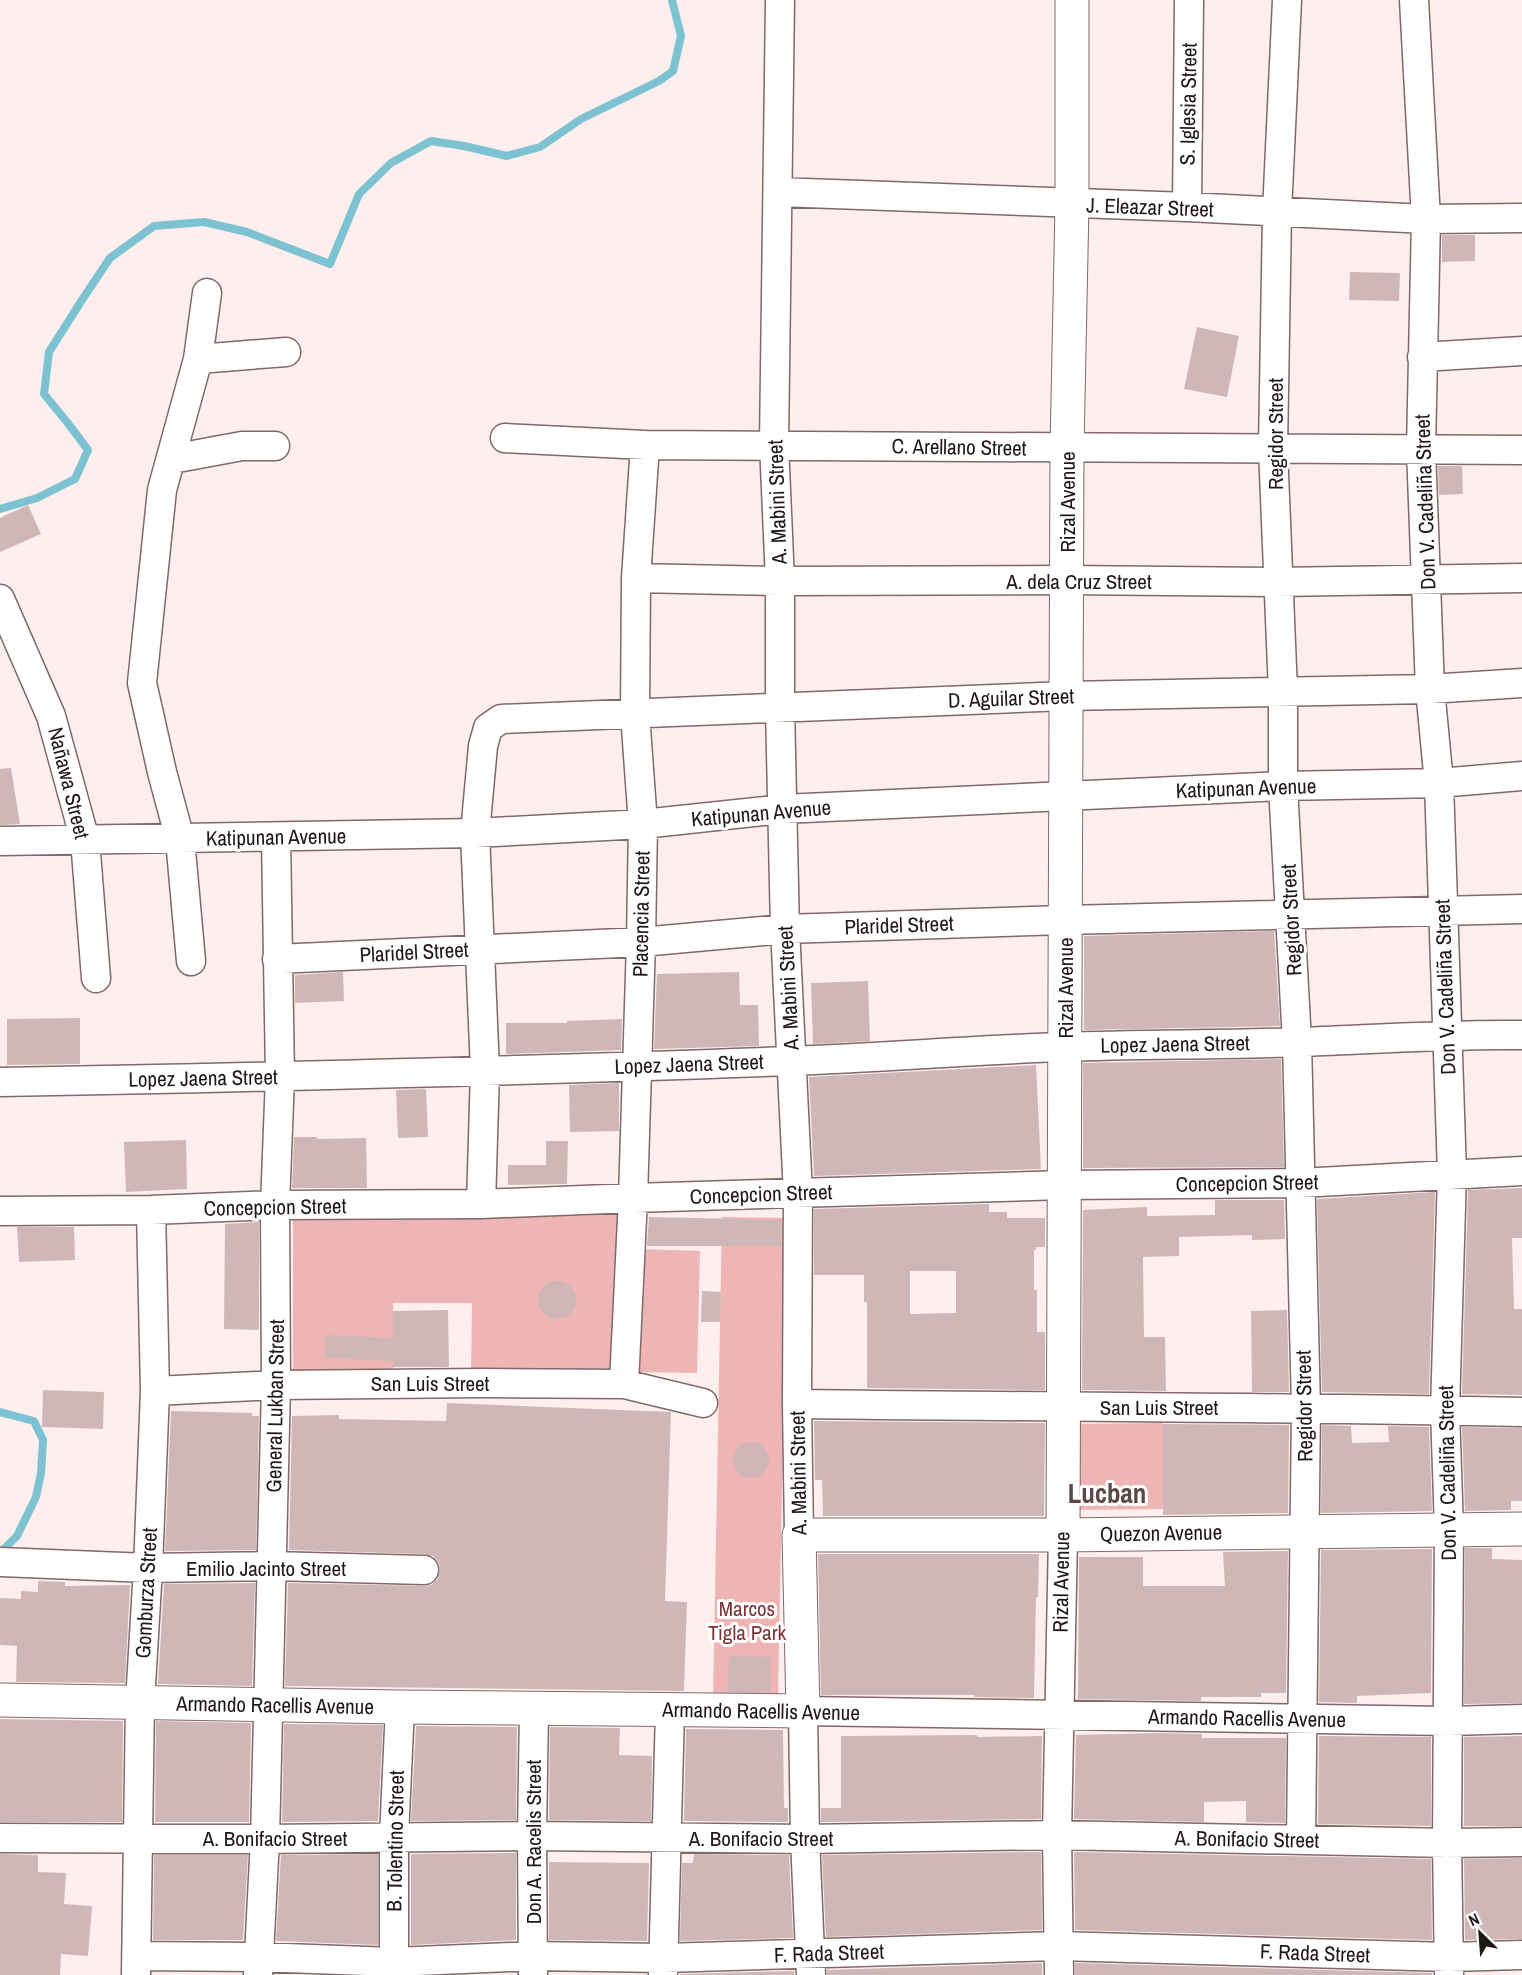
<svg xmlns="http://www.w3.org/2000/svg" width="1522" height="1975" font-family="'Archivo Narrow',sans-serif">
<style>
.green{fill:#efb4b4}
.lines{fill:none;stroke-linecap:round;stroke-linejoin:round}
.stream{stroke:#7cc2d1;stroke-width:8}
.building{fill:#cfb7b7;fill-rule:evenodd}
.street-casing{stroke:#7f6969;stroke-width:31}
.secondary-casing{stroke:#7f6969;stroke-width:35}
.street{stroke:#fff;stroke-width:28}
.secondary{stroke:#fff;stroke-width:33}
.labels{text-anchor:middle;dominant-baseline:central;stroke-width:6;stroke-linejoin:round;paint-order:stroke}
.street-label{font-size:21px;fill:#201717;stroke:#fff}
.park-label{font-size:21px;fill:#7c3236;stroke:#fff}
.district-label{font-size:27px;font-weight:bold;fill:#5b4747;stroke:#fff}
</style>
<rect width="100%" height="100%" fill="#feefee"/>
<path class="green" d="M 623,1209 L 616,1378 L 471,1378 L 472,1303 L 393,1303 L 393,1379 L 293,1378 L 293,1214 Z
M 722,1217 L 787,1218 L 778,1700 L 713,1699 Z
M 639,1249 L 700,1251 L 697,1373 L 636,1372 Z
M 1163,1423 L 1163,1509 L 1072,1510 L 1072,1424 Z"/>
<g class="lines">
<path class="stream" d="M 0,509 L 37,498 L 75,479 L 88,450 L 67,422 L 44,394 L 49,352 L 80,303 L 110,258 L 154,226 L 204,222 L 247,232 L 330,264 L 359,194 L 391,163 L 431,141 L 464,146 L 507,156 L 540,147 L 581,119 L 659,81 L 673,71 L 681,36 L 672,0
M 0,1412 L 34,1421 L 43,1440 L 41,1473 L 36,1497 L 17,1536 L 0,1553"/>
</g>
<path class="building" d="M 1442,235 L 1475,235 L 1475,261 L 1442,262 Z
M 1350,272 L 1400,273 L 1399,301 L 1349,300 Z
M 1197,327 L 1239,336 L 1227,397 L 1184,389 Z
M 1438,466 L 1462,466 L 1463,494 L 1439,495 Z
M 28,505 L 41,534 L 0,552 L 0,518 Z
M 11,768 L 20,824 L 0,825 L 0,769 Z
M 1274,931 L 1280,1026 L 1084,1030 L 1084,936 Z
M 343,972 L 344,1001 L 295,1003 L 295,975 Z
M 739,972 L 740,1005 L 758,1005 L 759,1046 L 654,1049 L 657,974 Z
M 868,981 L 870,1041 L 813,1044 L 811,983 Z
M 80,1018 L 80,1064 L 7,1065 L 7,1019 Z
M 622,1019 L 621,1050 L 506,1054 L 506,1023 L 567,1023 L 567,1021 Z
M 1281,1059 L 1284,1167 L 1083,1168 L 1083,1063 Z
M 1036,1065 L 1041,1169 L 814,1176 L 809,1077 Z
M 619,1083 L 619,1131 L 570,1132 L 569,1085 Z
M 426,1089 L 428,1137 L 398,1138 L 396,1090 Z
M 294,1137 L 317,1137 L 317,1139 L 366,1138 L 367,1188 L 292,1188 Z
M 186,1140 L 187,1189 L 126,1192 L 124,1142 Z
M 546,1141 L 568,1141 L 567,1184 L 508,1185 L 508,1165 L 546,1165 Z
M 1522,1188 L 1522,1238 L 1512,1238 L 1514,1309 L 1522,1309 L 1522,1395 L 1462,1394 L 1468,1190 Z
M 1435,1192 L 1429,1394 L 1322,1392 L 1317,1199 Z
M 1215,1200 L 1284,1200 L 1285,1239 L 1252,1240 L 1252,1235 L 1179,1237 L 1179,1256 L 1143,1257 L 1144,1337 L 1165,1337 L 1166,1391 L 1082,1390 L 1083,1210 L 1147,1207 L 1147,1216 L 1215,1215 Z
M 989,1204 L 989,1212 L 1007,1212 L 1007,1218 L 1045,1218 L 1045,1247 L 1036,1247 L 1036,1250 L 1034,1250 L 1034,1290 L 1037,1290 L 1037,1332 L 1045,1332 L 1045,1390 L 867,1388 L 867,1302 L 864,1302 L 864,1275 L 814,1275 L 814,1209 ZM 910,1271 L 956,1271 L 956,1313 L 910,1314 Z
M 649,1217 L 781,1220 L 781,1246 L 647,1246 Z
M 259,1222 L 259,1330 L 224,1329 L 225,1224 Z
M 17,1227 L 74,1227 L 75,1260 L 19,1262 Z
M538 1300a19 19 0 1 1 38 0a19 19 0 1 1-38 0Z
M 702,1291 L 721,1292 L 720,1322 L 701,1322 Z
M 448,1310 L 449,1367 L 393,1367 L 393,1361 L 325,1358 L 326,1335 L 393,1338 L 393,1311 Z
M 1287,1310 L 1289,1392 L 1252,1392 L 1251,1311 Z
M 43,1390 L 104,1392 L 103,1429 L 42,1427 Z
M 447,1403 L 671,1412 L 665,1601 L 687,1602 L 684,1691 L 285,1686 L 288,1583 L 424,1586 L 431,1585 L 438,1579 L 440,1570 L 439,1563 L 433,1556 L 424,1554 L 289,1550 L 292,1416 L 339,1415 L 339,1419 L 446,1421 Z
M 171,1411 L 252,1413 L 252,1416 L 259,1416 L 256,1550 L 165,1551 Z
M 814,1421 L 1045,1423 L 1044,1516 L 823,1516 L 822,1480 L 815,1480 Z
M 1163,1424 L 1289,1425 L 1288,1513 L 1163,1515 Z
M 1322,1425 L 1351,1426 L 1352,1443 L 1389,1442 L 1388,1426 L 1429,1427 L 1432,1511 L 1321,1513 Z
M 1462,1427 L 1522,1428 L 1522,1501 L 1511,1501 L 1511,1510 L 1465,1511 Z
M733 1460a18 18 0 1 1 36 0a18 18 0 1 1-36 0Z
M 1465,1548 L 1492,1548 L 1492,1559 L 1522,1560 L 1522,1703 L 1464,1704 Z
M 1432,1549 L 1431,1693 L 1357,1696 L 1357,1703 L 1319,1702 L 1321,1550 Z
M 1288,1551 L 1286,1693 L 1261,1693 L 1261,1697 L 1201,1697 L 1201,1701 L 1078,1699 L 1079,1557 L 1143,1557 L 1143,1586 L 1225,1586 L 1223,1552 Z
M 818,1554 L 1039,1554 L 1038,1597 L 1036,1597 L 1034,1698 L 974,1697 L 974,1695 L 821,1695 Z
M 38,1581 L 65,1582 L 65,1586 L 130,1585 L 125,1683 L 16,1682 L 17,1646 L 0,1645 L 0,1598 L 21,1599 L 21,1591 L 38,1592 Z
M 255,1583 L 252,1686 L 158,1684 L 164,1584 Z
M 729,1656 L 771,1657 L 770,1692 L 728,1692 Z
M 0,1719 L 123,1721 L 122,1822 L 0,1822 Z
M 156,1721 L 251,1723 L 249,1822 L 155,1822 Z
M 284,1724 L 383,1725 L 378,1821 L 282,1822 Z
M 416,1726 L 517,1727 L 516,1820 L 411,1821 Z
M 550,1727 L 620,1728 L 619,1755 L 652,1756 L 651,1821 L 549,1820 Z
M 686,1729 L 783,1730 L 784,1808 L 788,1808 L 788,1822 L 684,1821 Z
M 1162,1733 L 1202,1734 L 1202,1738 L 1286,1738 L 1285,1823 L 1246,1822 L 1246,1801 L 1204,1802 L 1204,1822 L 1074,1819 L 1076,1735 Z
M 977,1735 L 977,1737 L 1042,1736 L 1041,1819 L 821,1822 L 821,1808 L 841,1808 L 841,1736 Z
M 1319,1736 L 1431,1737 L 1431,1826 L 1318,1824 Z
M 1522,1736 L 1522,1826 L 1464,1826 L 1464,1737 Z
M 1041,1852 L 1042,1930 L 826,1937 L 822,1855 Z
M 1074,1852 L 1431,1859 L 1432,1940 L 1075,1930 Z
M 516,1853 L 516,1940 L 411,1945 L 411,1854 Z
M 0,1854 L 38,1855 L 38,1872 L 66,1873 L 64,1904 L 92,1906 L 88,1956 L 61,1954 L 60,1975 L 0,1975 Z
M 378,1854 L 378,1945 L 276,1941 L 281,1855 Z
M 694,1854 L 789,1855 L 793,1938 L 680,1941 L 682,1863 L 693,1863 Z
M 154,1855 L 248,1855 L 243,1940 L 153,1940 Z
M 1522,1858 L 1522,1939 L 1465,1940 L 1464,1859 Z
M 549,1862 L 649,1863 L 647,1941 L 549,1940 Z
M 1042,1963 L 1042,1975 L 827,1975 L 827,1970 Z
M 1075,1963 L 1432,1973 L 1432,1975 L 1075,1975 Z
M 794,1971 L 794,1975 L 680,1975 L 680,1974 Z"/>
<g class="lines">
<g class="street-casing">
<path id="street" d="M 780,0 L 774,444 L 780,581 L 780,708 L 785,929 L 798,1194 L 797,1404 L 799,1535
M 1287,0 L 1277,212 L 1273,449 L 1283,692 L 1283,786 L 1297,1042 L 1306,1407 L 1301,1840
M 1414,0 L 1426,219 L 1421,449 L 1430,689 L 1439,783 L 1452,1174 L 1445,1410 L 1449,1529 L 1447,1843 L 1449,1975
M 778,192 L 1187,207 L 1426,219 L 1522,218
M 1187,207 L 1189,0
M 1422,357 L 1522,351
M 198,359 L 286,352
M 505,438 L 645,445 L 1522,450
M 172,459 L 242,446 L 275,446
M 636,578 L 780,581 L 1067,580 L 1278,582 L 1522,578
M 0,599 L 51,716 L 85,840 L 96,978
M 0,841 L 475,833 L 643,824 L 783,809 L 1283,786 L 1439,783 L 1522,776
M 277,959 L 641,942 L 785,929 L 1065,920 L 1522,909
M 191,961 L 180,839 L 162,772 L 142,683 L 162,490 L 198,359 L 207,293
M 0,1082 C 263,1077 525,1071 788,1061 C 880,1058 971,1050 1063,1047 C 1142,1044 1221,1045 1300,1042 C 1375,1039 1447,1034 1522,1035
M 481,1204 L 485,1071 L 475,833 L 483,746 L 488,728 L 501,719 L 1066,696 L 1430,689 L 1522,683
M 0,1211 L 151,1210 L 275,1205 L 481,1204 L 633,1198 L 1064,1185 L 1300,1183 L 1522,1171
M 624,1384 L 633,1198 L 641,942 L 643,824 L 635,714 L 636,578 L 645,445
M 155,1391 L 276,1385 L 483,1383 L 624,1384 L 703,1403
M 797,1404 C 1038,1407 1280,1407 1522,1412
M 0,1562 L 148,1568 L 272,1566 L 424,1570
M 0,1838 L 265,1839 L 532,1836 L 805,1839 L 1057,1835 L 1447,1843 L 1522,1842
M 137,1956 L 258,1957 L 394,1962 L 532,1956 L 663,1958 L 1058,1946 L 1449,1957 L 1522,1955
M 136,1973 L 140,1702 L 148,1568 L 155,1391 L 151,1210
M 258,1975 L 265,1839 L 276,1385 L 275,1205 L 280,1077 L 276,837
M 394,1975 L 394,1837 L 400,1707
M 533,1975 L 532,1836 L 534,1709
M 663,1975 L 670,1710
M 811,1975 L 805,1839 L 803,1711 L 1448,1721 L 1522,1719
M 1059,1975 L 1057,1835 L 1063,1535"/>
</g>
<g class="secondary-casing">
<path id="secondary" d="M 1063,1535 L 1067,449 L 1072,204 L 1072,0
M 0,1700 L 400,1707 L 803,1711 L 799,1535 L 1063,1535 L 1522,1529"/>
</g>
<use href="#street" class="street"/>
<use href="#secondary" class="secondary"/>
</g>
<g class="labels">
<g class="street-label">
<text transform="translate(1188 104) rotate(-89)">S. Iglesia Street</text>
<text transform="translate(1150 207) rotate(2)">J. Eleazar Street</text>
<text transform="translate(1275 434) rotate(-90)">Regidor Street</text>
<text transform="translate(959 447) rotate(1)">C. Arellano Street</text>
<text transform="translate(777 502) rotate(-92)">A. Mabini Street</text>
<text transform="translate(1067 502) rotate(-90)">Rizal Avenue</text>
<text transform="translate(1425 502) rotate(-92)">Don V. Cadeliña Street</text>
<text x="1079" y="581">A. dela Cruz Street</text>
<text transform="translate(1011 698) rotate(-2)">D. Aguilar Street</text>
<text transform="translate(69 783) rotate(76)">Nañawa Street</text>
<text transform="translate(1246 788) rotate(-2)">Katipunan Avenue</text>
<text transform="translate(761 813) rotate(-5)">Katipunan Avenue</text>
<text transform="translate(276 837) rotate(-1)">Katipunan Avenue</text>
<text transform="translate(641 914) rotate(-89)">Placencia Street</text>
<text transform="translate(1291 920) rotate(-93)">Regidor Street</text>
<text transform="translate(899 925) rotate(-2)">Plaridel Street</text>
<text transform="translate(414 952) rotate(-3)">Plaridel Street</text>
<text transform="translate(1445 987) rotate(-92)">Don V. Cadeliña Street</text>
<text transform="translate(788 988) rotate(-93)">A. Mabini Street</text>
<text transform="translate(1065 988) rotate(-90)">Rizal Avenue</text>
<text transform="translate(1175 1044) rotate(-1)">Lopez Jaena Street</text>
<text transform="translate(689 1064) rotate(-2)">Lopez Jaena Street</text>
<text transform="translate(203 1078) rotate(-1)">Lopez Jaena Street</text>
<text transform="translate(1247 1183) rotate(-1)">Concepcion Street</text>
<text transform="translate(761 1194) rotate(-2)">Concepcion Street</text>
<text transform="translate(275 1207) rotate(-1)">Concepcion Street</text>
<text x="430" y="1383">San Luis Street</text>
<text transform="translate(275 1406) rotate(-89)">General Lukban Street</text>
<text transform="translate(1304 1406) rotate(-91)">Regidor Street</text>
<text x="1159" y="1407">San Luis Street</text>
<text transform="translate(798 1473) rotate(-91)">A. Mabini Street</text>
<text transform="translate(1447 1473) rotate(-91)">Don V. Cadeliña Street</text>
<text transform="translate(1161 1533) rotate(-1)">Quezon Avenue</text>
<text x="266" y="1568">Emilio Jacinto Street</text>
<text transform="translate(1061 1582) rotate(-89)">Rizal Avenue</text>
<text transform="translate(146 1593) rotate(-87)">Gomburza Street</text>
<text transform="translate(275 1705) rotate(1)">Armando Racellis Avenue</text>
<text transform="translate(761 1711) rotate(1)">Armando Racellis Avenue</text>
<text transform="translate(1247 1718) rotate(1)">Armando Racellis Avenue</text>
<text x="275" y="1838">A. Bonifacio Street</text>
<text x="761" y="1838">A. Bonifacio Street</text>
<text transform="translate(1247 1839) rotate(1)">A. Bonifacio Street</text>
<text transform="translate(395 1841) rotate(-89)">B. Tolentino Street</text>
<text transform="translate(533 1842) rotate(-90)">Don A. Racelis Street</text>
<text transform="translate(829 1953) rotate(-2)">F. Rada Street</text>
<text transform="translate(1315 1953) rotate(2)">F. Rada Street</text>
</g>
<g class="park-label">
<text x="747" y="1608">Marcos<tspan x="747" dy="24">Tigla Park</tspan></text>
</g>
<g class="district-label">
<text x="1107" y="1493">Lucban</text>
</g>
</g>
<g transform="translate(1480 1933) rotate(335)" stroke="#ffffff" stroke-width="4.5" paint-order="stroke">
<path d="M0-4.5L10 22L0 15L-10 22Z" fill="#201717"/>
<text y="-9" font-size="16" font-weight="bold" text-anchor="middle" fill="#201717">N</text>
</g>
</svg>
